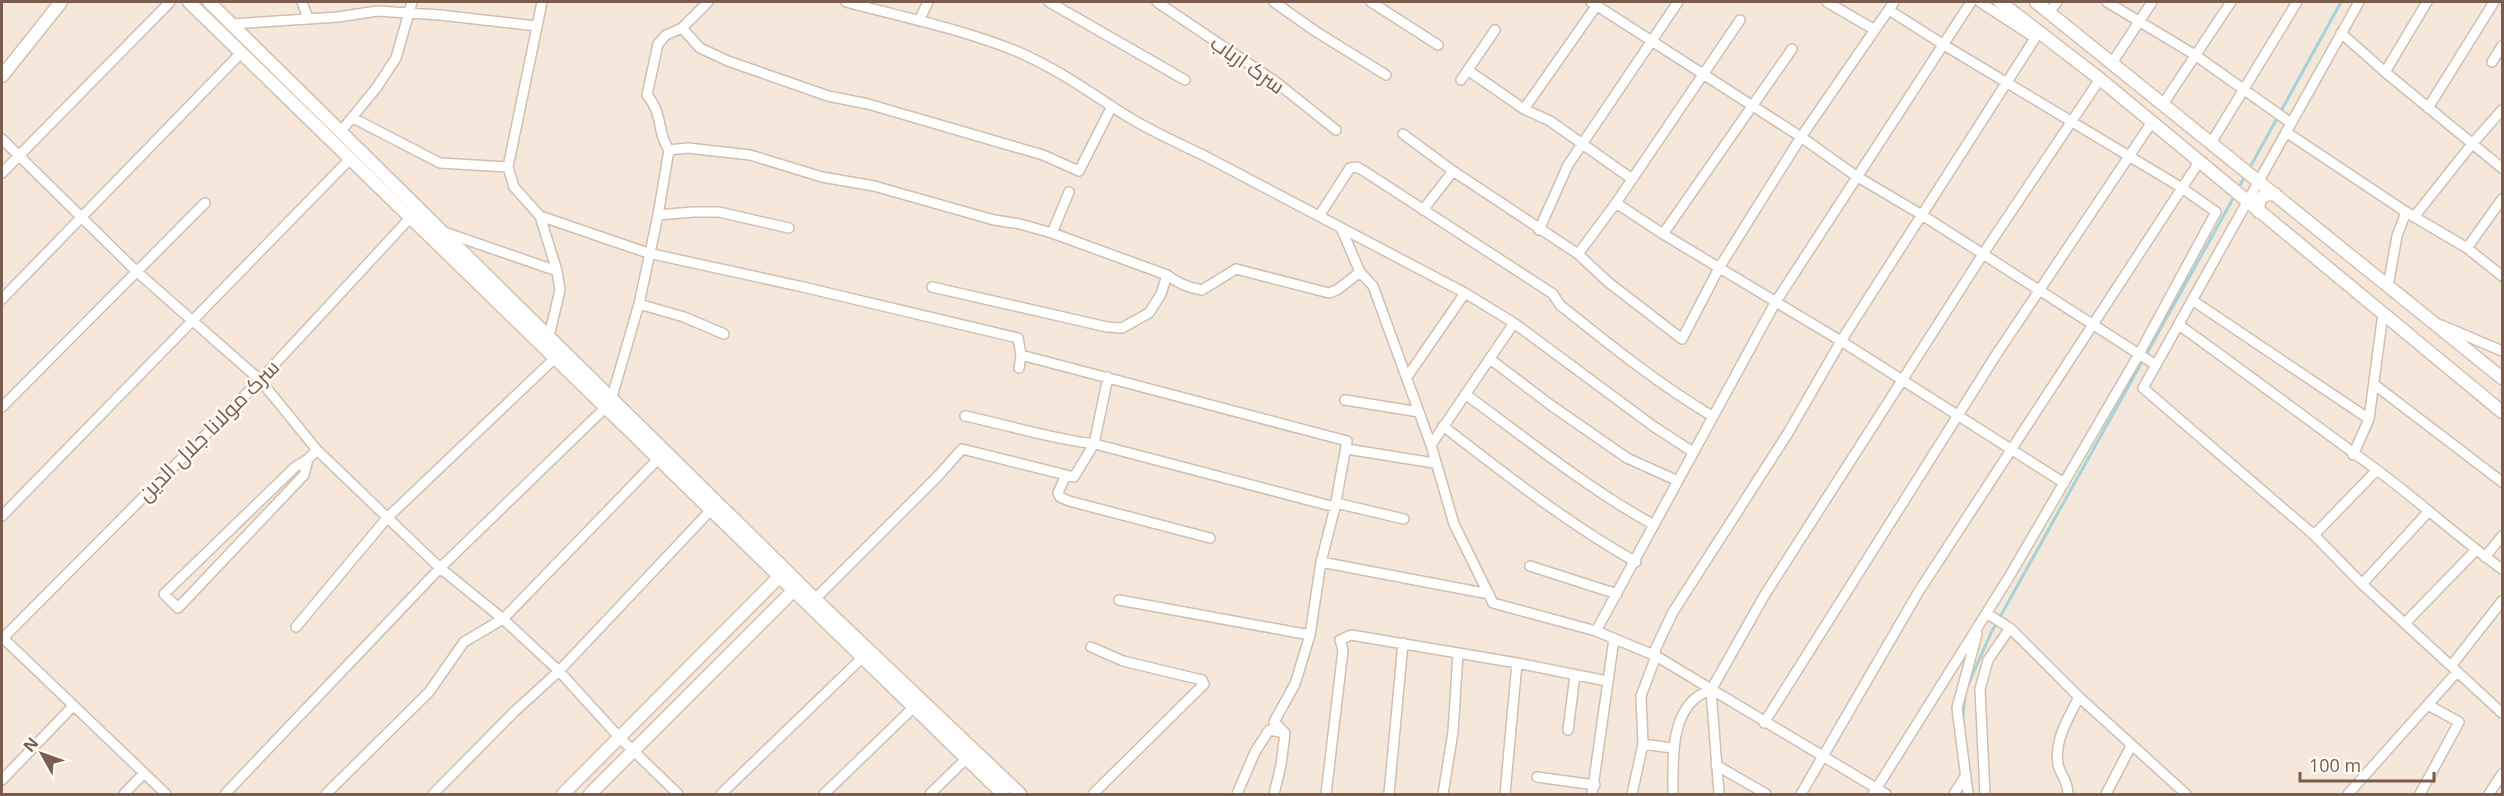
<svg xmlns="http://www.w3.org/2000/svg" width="2504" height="796" font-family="'Open Sans',Cairo,sans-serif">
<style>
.residential{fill:#f5e8da}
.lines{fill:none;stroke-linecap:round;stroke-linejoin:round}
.stream{stroke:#a5d3da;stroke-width:3}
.street-casing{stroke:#d1beb0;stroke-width:12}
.secondary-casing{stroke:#d6c0b0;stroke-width:15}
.street{stroke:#fff;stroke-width:9}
.secondary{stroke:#fff;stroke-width:12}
.labels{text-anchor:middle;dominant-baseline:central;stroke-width:5;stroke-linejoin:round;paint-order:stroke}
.street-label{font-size:21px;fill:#7a5c4d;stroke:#fffaf3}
</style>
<rect width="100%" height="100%" fill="#fdf6ec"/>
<path class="residential" d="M 2,2 L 2502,2 L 2502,794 L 2,794 Z"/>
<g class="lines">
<path class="stream" d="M 2248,171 L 2341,2
M 2238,189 L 2245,176
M 1967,687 L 1991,633 L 2235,195
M 1963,719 L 1965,693"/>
<g class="street-casing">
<path id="street" d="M 302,2 L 308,18
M 542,2 L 508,167 L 514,187 L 540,216 L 557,271 L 560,290 L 549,336
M 846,2 C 902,17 962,29 1016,51 C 1054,67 1088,91 1122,113 C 1148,130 1176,142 1203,155 L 1465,293 L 1514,323 L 1653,426 L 1693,452
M 1049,2 L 1185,80
M 1157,2 L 1276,82 L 1336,130
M 1274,2 L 1315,31 L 1386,75
M 1371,2 L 1438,45
M 1591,2 L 1801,137 L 1856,176 L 1922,215 L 2156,365
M 1827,2 L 1875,30
M 1980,2 L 2035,38
M 2107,2 L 2195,55 L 2291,123
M 2359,2 L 2143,388 L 2314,535 L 2362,584 L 2502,713
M 2049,12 L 2057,2
M 919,21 L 928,2
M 232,24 L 338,17 L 377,11 L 440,15 L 536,26
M 682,28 L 700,48 L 728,61 L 828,96 L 868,104 L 1043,155 L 1079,171 L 1112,106
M 2341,33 L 2385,72 L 2502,168
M 2492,62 L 2502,46
M 2112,63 L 2152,2
M 1469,71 L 1524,109 L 1550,121 L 1632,179
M 2385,72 L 2427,2
M 1461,80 L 1495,30
M 2163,104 L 2231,2
M 2428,108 L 2494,2
M 1524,109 L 1597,5
M 353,118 L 440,163 L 508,167
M 341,131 L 377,87 L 396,58 L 412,2
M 2286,132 L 2406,212 L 2467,248 L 2502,276
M 1403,134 L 1453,171 L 1578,254 L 1608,282 L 1682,339 L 1719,268 L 1801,137 L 1894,2
M 2,139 L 136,271 L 260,380 L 317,450 L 440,568 L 503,619 L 559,671 L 619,737 L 678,794
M 2211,143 L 2297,2
M 669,150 L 688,148 L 750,155 L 822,177 L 874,186 L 994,220 L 1020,224 L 1052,233 L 1167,275 C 1177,283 1190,288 1202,290 L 1236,269 L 1329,293 L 1337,290 L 1360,272
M 2,173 L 170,2
M 1616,203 L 1663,234 L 1841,341 L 2064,483
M 1423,210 L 1453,171
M 658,215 L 693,212 L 719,212 L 789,228
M 540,216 L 648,253 L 803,287 L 1018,338 L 1021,355 L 1019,368
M 1319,216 L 1350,168 L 1357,167 L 1364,171 L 1553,294 L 1560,305 C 1609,344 1658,384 1712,416
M 2414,217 L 2472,144 L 2502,110
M 1341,228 L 1360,272 L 1373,286 L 1431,445 L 1454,524 L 1493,603 L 1596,631 L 1656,656 L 1886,794
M 1539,230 L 1568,165 L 1678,2
M 444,232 L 557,271
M 1052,233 L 1069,192
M 1663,234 L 1792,49
M 2467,248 L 2502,199
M 1578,254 L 1616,203 L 1740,20
M 2388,286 L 2397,236 L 2406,212
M 932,287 L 1107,327 L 1122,328 L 1149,313 L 1161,294 L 1167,275
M 2,299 L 242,52
M 2192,300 L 2369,419
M 639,304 L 684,317 L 724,334
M 2179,325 C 2246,373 2311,422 2377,470 C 2420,502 2459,538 2502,569
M 2441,325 L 2502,351
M 1021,355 L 1347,441 L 1335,507 L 1321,562 L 1310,635 L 1295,684 L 1274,722 L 1285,733 L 1281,765 L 1274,794
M 1490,359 L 1552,406 L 1627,458 L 1678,481
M 1407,377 L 1465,293
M 2375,385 L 2502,482
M 1465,394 C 1527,439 1587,488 1654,525
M 612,397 L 639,304 L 658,215 L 669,150 C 656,131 664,115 647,95 L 658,44 L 666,35 L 682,28 L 708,2
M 1345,400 L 1419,412
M 2,407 L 205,203
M 965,416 C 1008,425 1051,439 1095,444 L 1335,507
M 1443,426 C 1505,474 1567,523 1636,562
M 1431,445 L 1514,323
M 1347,449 L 1434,463
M 2353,455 L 2369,419 L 2383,313
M 308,459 L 304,475 L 178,608 L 164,594 L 295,467 L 308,459 L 317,450
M 1065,477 L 1058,493 L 1060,497 L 1069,501 L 1210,538
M 1336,503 L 1404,519
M 2,516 L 351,158
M 2314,535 L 2377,470
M 2485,557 L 2502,536
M 1321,562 L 1489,594
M 1530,566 L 1617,594
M 2362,584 L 2429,511
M 1119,600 L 1310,635
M 811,603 L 938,476 L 962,449 L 1074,477 L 1094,444 L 1108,377
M 1986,613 L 2010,628 L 2079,697 L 2186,794
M 2406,622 L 2476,550
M 296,627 L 387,518 L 555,358
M 1596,631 L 1775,303 L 1971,2
M 2,637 L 166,794
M 2,639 L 260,380 L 411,217
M 1091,647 L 1123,661 L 1202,680 L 1204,684 L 1093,794
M 2451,666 L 2502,601
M 1764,723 L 1996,355 L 2152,122
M 1568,730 L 1575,675
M 1643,744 L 1641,696 L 1656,656 L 1655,650 L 1673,612 L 1788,433 L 1841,341 L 2039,32
M 1716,765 L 1766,794
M 1537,777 L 1595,785
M 2,780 L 73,706
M 124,794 L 144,773
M 225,794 L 440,568 L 605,408
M 326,794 L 429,692 L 464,642 L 503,619 L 658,459
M 433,794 L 514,712 L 559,671 L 710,511
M 721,794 L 863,657
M 824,794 L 914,707
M 930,794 L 967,758
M 1237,794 L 1255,752 L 1269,730 L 1285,733
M 1326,794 L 1343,650 L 1340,640 L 1351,635 L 1517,663 L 1607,681
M 1389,794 L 1403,643
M 1443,794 L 1453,732 L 1458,653
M 1505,794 L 1517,663
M 1592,794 L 1614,639
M 1632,794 L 1643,744 L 1672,748
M 1673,794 C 1673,759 1669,703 1711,690
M 1719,794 L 1711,690 L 1764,596 L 1983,254 L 2100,79
M 1801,794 L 1919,591 L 2199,162
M 1873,794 L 2009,577 L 2139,354 L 2216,212 L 2182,188 L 1944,45 L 1889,10
M 1954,794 L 1966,775
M 1968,794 L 1957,708 L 1977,634
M 1985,794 L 1980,689 L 1988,660 L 2010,628
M 2068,794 C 2068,780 2060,775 2058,764 C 2054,740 2069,717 2079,697
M 2106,794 L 2131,746
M 2348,794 L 2457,672
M 2420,794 L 2459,722 L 2428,705
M 2489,794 L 2502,774"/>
</g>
<g class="secondary-casing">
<path id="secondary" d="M 189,2 L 1003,794
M 209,2 L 815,599 L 1020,794
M 2000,2 L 2100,79 L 2502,412
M 2036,2 L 2502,378
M 2,76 L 61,2
M 2259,212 C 2257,199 2262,193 2275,194
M 563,794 L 783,573
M 590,794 L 797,587"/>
</g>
<use href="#street" class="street"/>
<use href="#secondary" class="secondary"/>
</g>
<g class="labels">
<g class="street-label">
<text transform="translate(1248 64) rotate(35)">سرک ارباب</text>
<text transform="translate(208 430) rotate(-45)">سرک مولانا جلال الدین</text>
</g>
</g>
<rect width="2504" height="796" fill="none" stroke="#7a5c4d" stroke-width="6"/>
<g transform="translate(42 754) rotate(310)" stroke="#fffaf3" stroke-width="4.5" paint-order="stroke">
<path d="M0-4.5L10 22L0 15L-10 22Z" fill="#7a5c4d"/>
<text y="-9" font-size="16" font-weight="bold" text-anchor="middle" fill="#7a5c4d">N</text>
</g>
<path d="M2300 772v9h134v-9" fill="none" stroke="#7a5c4d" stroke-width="3"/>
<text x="2309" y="772" font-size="18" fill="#7a5c4d" stroke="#fffaf3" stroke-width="4.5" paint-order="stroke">100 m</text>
</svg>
